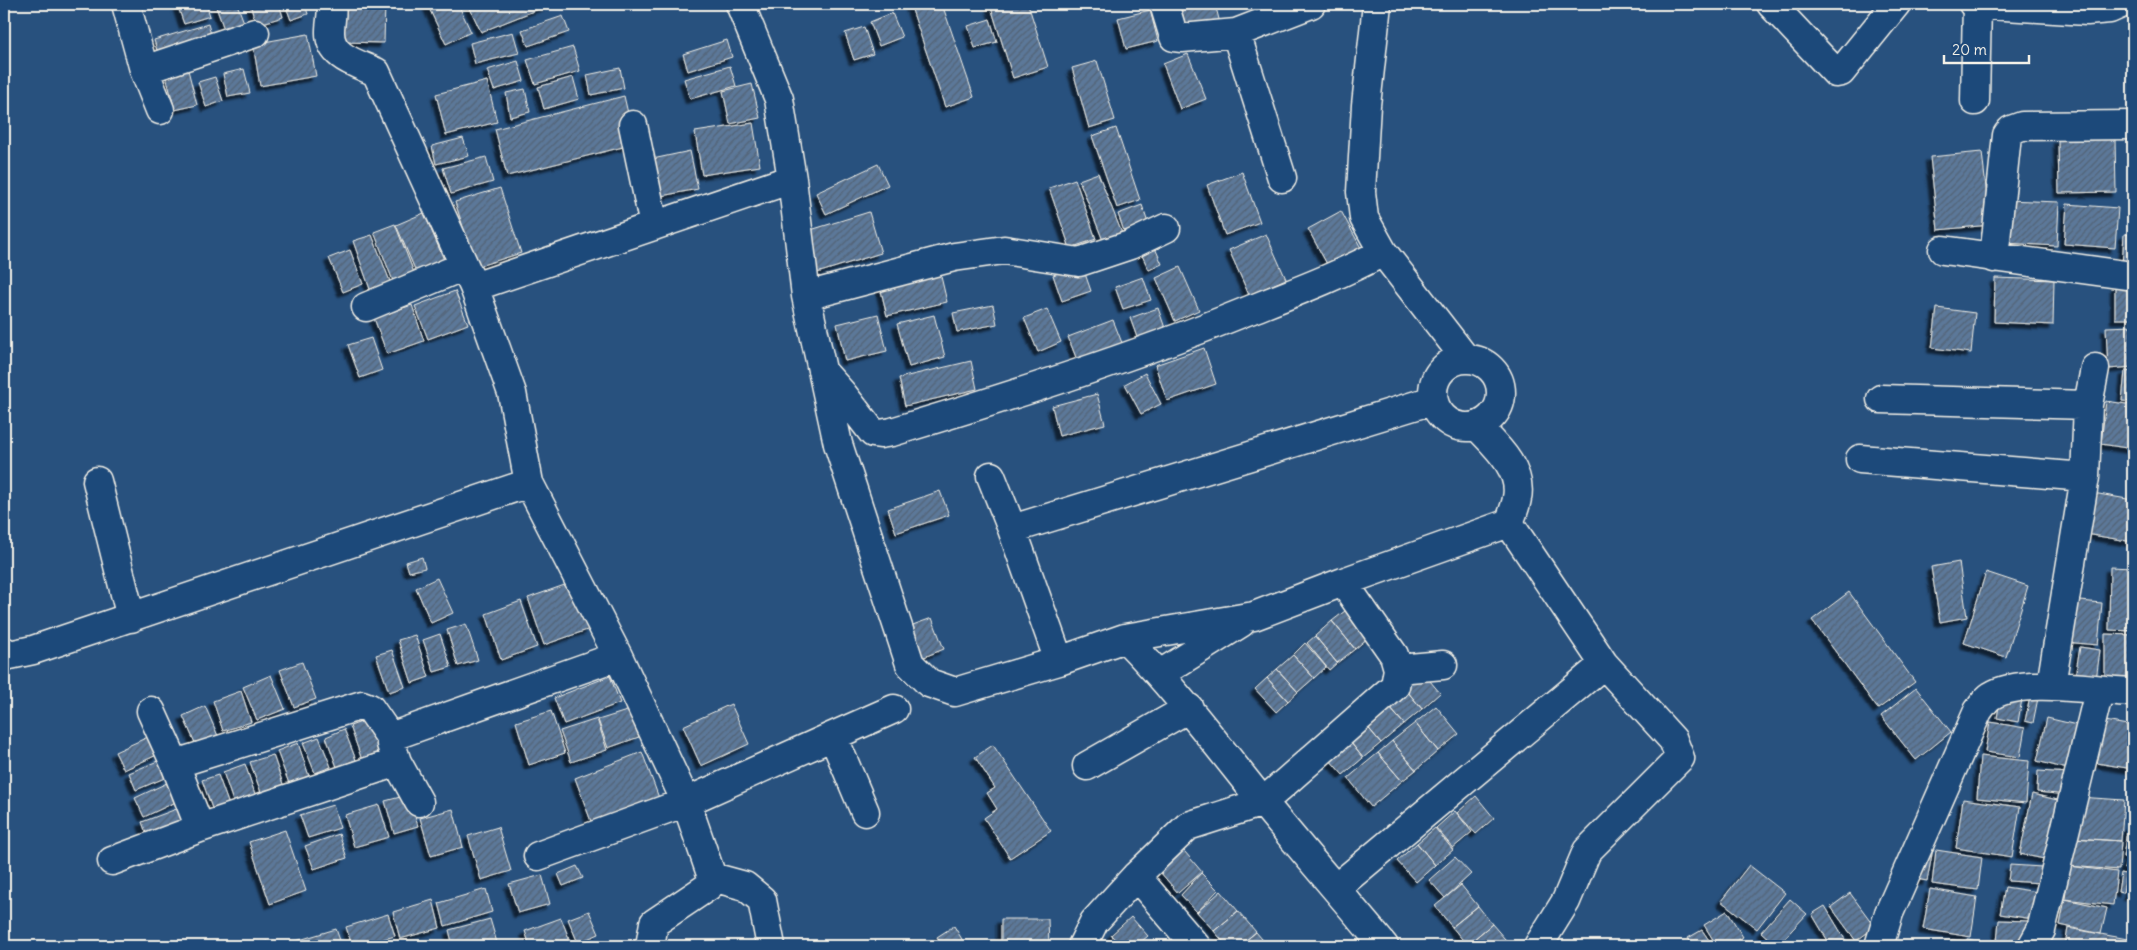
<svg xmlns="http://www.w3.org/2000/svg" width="2137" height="950" font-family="Delius,sans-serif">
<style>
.building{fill:url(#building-hatch);stroke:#f4f1e8;filter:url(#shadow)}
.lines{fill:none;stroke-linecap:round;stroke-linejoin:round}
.minor-casing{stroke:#f4f1e8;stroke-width:31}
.minor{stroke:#1f4a7a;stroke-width:28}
</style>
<defs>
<pattern id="building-hatch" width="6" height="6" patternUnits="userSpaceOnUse" patternTransform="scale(1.25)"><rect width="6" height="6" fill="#5b7899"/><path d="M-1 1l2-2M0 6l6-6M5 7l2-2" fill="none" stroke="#536274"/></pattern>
<filter id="shadow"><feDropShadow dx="-4.5" dy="4.5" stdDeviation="1" flood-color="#0009"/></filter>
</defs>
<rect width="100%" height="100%" fill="#28517e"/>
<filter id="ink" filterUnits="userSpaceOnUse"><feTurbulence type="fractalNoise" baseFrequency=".02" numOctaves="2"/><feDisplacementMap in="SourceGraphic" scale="10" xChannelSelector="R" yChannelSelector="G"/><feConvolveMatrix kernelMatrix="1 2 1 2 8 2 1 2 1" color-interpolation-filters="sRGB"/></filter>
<g filter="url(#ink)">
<path class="building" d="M 177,4 L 206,4 L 210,16 L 184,24 Z
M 215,4 L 237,4 L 245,25 L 225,32 Z
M 250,4 L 279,4 L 283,17 L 256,25 Z
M 285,4 L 305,4 L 308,14 L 291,20 Z
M 344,4 L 385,4 L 384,43 L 343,42 Z
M 427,4 L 458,4 L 471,32 L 446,44 Z
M 468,4 L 551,4 L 481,32 Z
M 910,4 L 942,4 L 974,97 L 945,107 Z
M 990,4 L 1028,4 L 1048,67 L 1013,78 Z
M 1180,4 L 1215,4 L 1220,23 L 1187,32 Z
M 1150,10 L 1158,41 L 1126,49 L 1118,18 Z
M 892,13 L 902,37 L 879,46 L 870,22 Z
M 563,16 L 569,32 L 528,46 L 522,30 Z
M 990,19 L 997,42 L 975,48 L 968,26 Z
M 208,24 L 214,45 L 160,61 L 154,40 Z
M 864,27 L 873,54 L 854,60 L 845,33 Z
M 513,32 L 519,53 L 475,64 L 470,43 Z
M 308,34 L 316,76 L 260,86 L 253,44 Z
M 727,40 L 732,57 L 688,71 L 683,54 Z
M 573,47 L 580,71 L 535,84 L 527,60 Z
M 1188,54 L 1206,99 L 1180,109 L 1163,64 Z
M 518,61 L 524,81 L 494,90 L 487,70 Z
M 1097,61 L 1115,120 L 1089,128 L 1072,68 Z
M 730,66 L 736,86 L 690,99 L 684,79 Z
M 620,68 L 624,88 L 591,95 L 587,75 Z
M 244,69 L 250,93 L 228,97 L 223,74 Z
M 188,70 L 197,105 L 175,110 L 166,76 Z
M 215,77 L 223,101 L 206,107 L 198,82 Z
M 573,77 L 579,99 L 544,109 L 538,87 Z
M 487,81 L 497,122 L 446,135 L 436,94 Z
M 752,84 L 760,118 L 730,124 L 723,91 Z
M 525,89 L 530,112 L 510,117 L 506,93 Z
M 624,96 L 635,144 L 507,176 L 495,129 Z
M 753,123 L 760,166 L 702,175 L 695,132 Z
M 1116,128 L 1140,200 L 1117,208 L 1092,136 Z
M 463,138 L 469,156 L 436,164 L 432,146 Z
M 2058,139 L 2115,139 L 2116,192 L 2059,193 Z
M 690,151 L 698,189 L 656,197 L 648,160 Z
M 1982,152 L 1990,225 L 1938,230 L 1930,157 Z
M 486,157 L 493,182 L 451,194 L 443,168 Z
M 878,164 L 888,185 L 826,214 L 816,193 Z
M 1242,172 L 1260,222 L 1225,235 L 1207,185 Z
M 1098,173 L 1123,236 L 1104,243 L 1079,180 Z
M 1075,179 L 1096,239 L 1070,248 L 1049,188 Z
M 500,188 L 521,253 L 476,267 L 455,202 Z
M 2006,200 L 2059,202 L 2057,246 L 2004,243 Z
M 2067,204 L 2118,208 L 2115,248 L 2064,244 Z
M 1142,205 L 1149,226 L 1125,234 L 1118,214 Z
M 1341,211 L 1361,248 L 1328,266 L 1308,229 Z
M 869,212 L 881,253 L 817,273 L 804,232 Z
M 424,213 L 445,262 L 417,274 L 396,225 Z
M 395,224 L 416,278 L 395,286 L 374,232 Z
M 1266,234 L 1286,279 L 1249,295 L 1229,250 Z
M 2124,234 L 2133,235 L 2133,267 L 2122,266 Z
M 372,235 L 391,284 L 371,292 L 353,241 Z
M 1152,241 L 1162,264 L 1149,270 L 1138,247 Z
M 350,250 L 363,284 L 343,292 L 329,258 Z
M 1082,265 L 1091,291 L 1062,301 L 1053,275 Z
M 1180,267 L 1199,310 L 1175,321 L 1156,278 Z
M 939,268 L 947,302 L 887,316 L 879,282 Z
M 1143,277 L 1151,300 L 1123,309 L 1115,287 Z
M 1995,278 L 2054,280 L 2053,325 L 1994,322 Z
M 2115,284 L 2133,284 L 2133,319 L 2115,319 Z
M 455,291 L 468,324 L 428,339 L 415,306 Z
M 412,305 L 424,341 L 387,354 L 374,318 Z
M 993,305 L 997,324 L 957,332 L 953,313 Z
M 1158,308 L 1166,331 L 1138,340 L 1130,318 Z
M 1937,308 L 1975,313 L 1971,353 L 1932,348 Z
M 1047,309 L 1061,342 L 1038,352 L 1024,318 Z
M 878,314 L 887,351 L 845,361 L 837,324 Z
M 934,315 L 945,357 L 909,367 L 897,324 Z
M 1113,320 L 1124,348 L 1079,365 L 1068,337 Z
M 2133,326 L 2133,367 L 2108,369 L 2106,327 Z
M 371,338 L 382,370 L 360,378 L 348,345 Z
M 1204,348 L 1216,384 L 1167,401 L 1155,365 Z
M 971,361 L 977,389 L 905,406 L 899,378 Z
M 2125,371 L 2133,372 L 2133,402 L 2122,401 Z
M 1145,373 L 1161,404 L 1141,414 L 1125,384 Z
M 1097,394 L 1105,424 L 1059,436 L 1052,406 Z
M 2106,401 L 2133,405 L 2133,449 L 2101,444 Z
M 940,491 L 949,515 L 896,533 L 888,509 Z
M 2093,493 L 2133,500 L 2133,542 L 2086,534 Z
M 422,557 L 425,568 L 409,572 L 406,562 Z
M 1959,562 L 1967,617 L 1940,622 L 1931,567 Z
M 2110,567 L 2133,568 L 2133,631 L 2109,630 Z
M 1986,572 L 2028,586 L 2006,657 L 1964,643 Z
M 437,578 L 453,613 L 431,623 L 416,588 Z
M 573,582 L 590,629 L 544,645 L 528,598 Z
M 1849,592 L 1915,682 L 1878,709 L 1812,620 Z
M 2068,600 L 2102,603 L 2098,645 L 2064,642 Z
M 521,601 L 537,647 L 501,660 L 486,614 Z
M 1354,604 L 1376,631 L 1355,649 L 1332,621 Z
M 932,618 L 944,649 L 912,662 L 899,630 Z
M 1332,621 L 1355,649 L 1337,663 L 1315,636 Z
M 466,624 L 478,660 L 458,666 L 447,630 Z
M 440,634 L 451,667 L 434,672 L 423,640 Z
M 2105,634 L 2133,635 L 2133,679 L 2105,679 Z
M 415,635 L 429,677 L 412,683 L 398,640 Z
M 1315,636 L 1337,663 L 1329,670 L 1307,643 Z
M 1305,643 L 1326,667 L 1314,678 L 1293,655 Z
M 2080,647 L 2100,650 L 2096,680 L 2075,677 Z
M 392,650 L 405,687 L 389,692 L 376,655 Z
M 1293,655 L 1314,678 L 1298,692 L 1277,669 Z
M 302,662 L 316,699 L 294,707 L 280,670 Z
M 1277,669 L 1298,692 L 1288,701 L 1267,678 Z
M 1420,669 L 1440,693 L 1422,709 L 1402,685 Z
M 271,675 L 285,709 L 257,720 L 243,687 Z
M 610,676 L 620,703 L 564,724 L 554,698 Z
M 1267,678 L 1288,701 L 1276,712 L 1255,689 Z
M 1402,685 L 1422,709 L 1404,724 L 1383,700 Z
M 1916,688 L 1951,732 L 1916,760 L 1881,716 Z
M 241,691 L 251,722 L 223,731 L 213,701 Z
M 2031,692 L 2039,693 L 2033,723 L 2025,721 Z
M 2001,695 L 2022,699 L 2018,722 L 1997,718 Z
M 1383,700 L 1404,724 L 1381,743 L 1361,719 Z
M 731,704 L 749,744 L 701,766 L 683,726 Z
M 205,706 L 218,736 L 196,745 L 183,716 Z
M 1436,706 L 1459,734 L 1438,751 L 1415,723 Z
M 630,710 L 639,737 L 608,748 L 598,720 Z
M 551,711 L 565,753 L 529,765 L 516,722 Z
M 2047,718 L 2081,726 L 2071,770 L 2037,761 Z
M 370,719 L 382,753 L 362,760 L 350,726 Z
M 597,719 L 607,750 L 571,762 L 560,731 Z
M 1361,719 L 1381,743 L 1363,758 L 1343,733 Z
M 2105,721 L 2133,726 L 2133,769 L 2097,763 Z
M 1990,722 L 2025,728 L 2020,757 L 1985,752 Z
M 1415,723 L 1438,751 L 1416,770 L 1392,741 Z
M 344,729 L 356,760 L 337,767 L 326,737 Z
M 1343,733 L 1363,758 L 1343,775 L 1322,751 Z
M 150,736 L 159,754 L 124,770 L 115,752 Z
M 319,737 L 331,767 L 315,773 L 303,743 Z
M 1392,741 L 1416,770 L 1402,781 L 1378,753 Z
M 298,743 L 311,782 L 291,789 L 277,751 Z
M 993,745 L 1051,831 L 1010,858 L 984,818 L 997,809 L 987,793 L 995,788 L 975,757 Z
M 642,752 L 659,798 L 592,824 L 575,778 Z
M 1378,753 L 1402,781 L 1371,807 L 1348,778 Z
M 273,755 L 285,790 L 263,798 L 250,762 Z
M 1980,756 L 2029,761 L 2026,803 L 1977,798 Z
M 160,760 L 167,777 L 136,790 L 129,773 Z
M 245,764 L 258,803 L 236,810 L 223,772 Z
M 2038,771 L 2069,773 L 2067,795 L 2037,792 Z
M 218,775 L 230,808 L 214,814 L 202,780 Z
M 169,782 L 178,801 L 144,817 L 135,798 Z
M 2032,794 L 2066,802 L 2054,861 L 2020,854 Z
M 408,795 L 418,826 L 394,833 L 385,801 Z
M 1476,796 L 1494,818 L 1476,834 L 1457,813 Z
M 2078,797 L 2124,800 L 2121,841 L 2075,838 Z
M 1963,799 L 2020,807 L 2012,857 L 1956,848 Z
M 333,805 L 340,828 L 308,838 L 300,815 Z
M 379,805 L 389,837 L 354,847 L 345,815 Z
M 179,808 L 186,827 L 149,841 L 142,822 Z
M 453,809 L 463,847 L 431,856 L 420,818 Z
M 1455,811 L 1472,832 L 1453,848 L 1436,828 Z
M 2128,825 L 2133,826 L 2131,858 L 2123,857 Z
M 498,827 L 511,871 L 481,880 L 468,836 Z
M 1435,828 L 1453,850 L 1435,865 L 1417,843 Z
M 285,830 L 306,891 L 270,904 L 249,842 Z
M 339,834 L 347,858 L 314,869 L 305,846 Z
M 2071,838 L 2121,841 L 2119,870 L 2069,866 Z
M 1417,843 L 1435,865 L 1416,882 L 1397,861 Z
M 1179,845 L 1202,872 L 1178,893 L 1155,866 Z
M 1922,847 L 1933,849 L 1927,881 L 1916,879 Z
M 1936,850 L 1982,857 L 1978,890 L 1932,884 Z
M 1455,857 L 1471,874 L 1445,898 L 1429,880 Z
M 2127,859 L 2133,861 L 2133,872 L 2124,869 Z
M 1749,865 L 1785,893 L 1757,929 L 1721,901 Z
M 2010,865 L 2042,867 L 2041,883 L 2008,881 Z
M 577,866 L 583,878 L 563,886 L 558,874 Z
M 2069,866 L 2117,872 L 2113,905 L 2065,899 Z
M 1201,873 L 1218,890 L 1197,912 L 1181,895 Z
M 2121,873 L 2126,874 L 2123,893 L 2118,892 Z
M 542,875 L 550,904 L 518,913 L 509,884 Z
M 2131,877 L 2133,877 L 2133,896 L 2128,896 Z
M 1461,885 L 1478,906 L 1452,927 L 1435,906 Z
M 2005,887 L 2038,892 L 2033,919 L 2000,914 Z
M 486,889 L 492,912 L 445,926 L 439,903 Z
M 1930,889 L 1977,897 L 1971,937 L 1923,929 Z
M 1221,891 L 1238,911 L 1214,931 L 1197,912 Z
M 1850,893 L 1875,927 L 1856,941 L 1831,907 Z
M 1790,899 L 1807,914 L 1777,946 L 1761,932 Z
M 2065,899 L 2107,908 L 2101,934 L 2060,925 Z
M 433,900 L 440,928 L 400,939 L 393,912 Z
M 1478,906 L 1492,924 L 1467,945 L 1452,927 Z
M 1825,906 L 1849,946 L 1831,946 L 1812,914 Z
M 589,911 L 599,934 L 578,943 L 568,919 Z
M 1238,911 L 1256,932 L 1239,946 L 1227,946 L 1214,931 Z
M 1727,911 L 1743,937 L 1728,946 L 1717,946 L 1704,925 Z
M 388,914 L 395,936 L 359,946 L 352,946 L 346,927 Z
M 1131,917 L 1148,936 L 1136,946 L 1121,946 L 1111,935 Z
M 561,918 L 572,946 L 530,946 L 525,931 Z
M 490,919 L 498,946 L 453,946 L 449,930 Z
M 1001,919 L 1048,919 L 1049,946 L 1001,946 Z
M 1999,920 L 2028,921 L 2027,943 L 1997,942 Z
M 1492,924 L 1511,946 L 1468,946 L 1467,945 Z
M 954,926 L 966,946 L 942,946 L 937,937 Z
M 2068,928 L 2133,940 L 2133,946 L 2065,946 Z
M 336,929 L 342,946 L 287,946 L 286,944 Z
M 1702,930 L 1713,946 L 1693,946 L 1688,938 Z
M 1256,932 L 1268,946 L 1239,946 Z
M 1968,939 L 2000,945 L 2000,946 L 1967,946 Z
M 1951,940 L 1961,941 L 1960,946 L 1950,946 Z
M 267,941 L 269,946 L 253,946 Z"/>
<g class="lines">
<g class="minor-casing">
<path id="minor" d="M 126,4 L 144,70 L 160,110
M 331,4 C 333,13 330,22 330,31 C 329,57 356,63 376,72 L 474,287 L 512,393 L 529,483 L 618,656 L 686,802 L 712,877 L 709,886 L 654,923 L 650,946
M 1164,4 L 1174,37 L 1182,38 L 1236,33 L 1311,4
M 1377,4 L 1366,105 L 1361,192 L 1364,218 L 1383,252 L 1466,359
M 1771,4 L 1836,73 L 1841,72 L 1896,4
M 1973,4 L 2087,11 L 2110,9 L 2121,4
M 1236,33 L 1282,178
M 144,70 L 255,33
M 1975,101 L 1977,4
M 633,125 L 654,226
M 792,179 L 806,296 L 838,444 L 910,664 L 929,683 L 955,692 L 1059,661 L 1125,638 L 1254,616 L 1343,582 L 1509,523 C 1512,515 1516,506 1517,498 C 1523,469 1494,444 1477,426
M 1943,250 L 2133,276
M 1994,258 L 2007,135 L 2011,130 L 2022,126 L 2133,125
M 474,287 L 792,179 L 779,99 L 740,4
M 806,296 L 954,257 L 1004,250 L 1079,262 L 1130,245 L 1166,228
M 366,307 L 464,266
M1433 393a34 34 0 1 1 68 0a34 34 0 1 1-68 0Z
M 824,373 L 842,393 L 873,433 L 880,434 L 892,432 C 1012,396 1131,358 1247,311 C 1293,293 1339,276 1383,252
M 1881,399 L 2088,405
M 1860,459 L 2085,477
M 991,476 L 1012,529
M 97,481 L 131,618
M 1509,523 L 1604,664 L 1673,740 L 1680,758 L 1587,851 L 1566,901 L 1538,946
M 1125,638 C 1175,689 1217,745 1262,801 C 1302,850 1344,898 1384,946
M 4,651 L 5,656 L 33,650 L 529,483
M 1059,661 L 1012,529 L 1433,400
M 1398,669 L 1443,665
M 1160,674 L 1241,623
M 2051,685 L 2085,477 L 2088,405 L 2095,368
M 151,711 L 175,764 L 200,828
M 833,736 L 894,709
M 391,744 L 397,762 L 419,802
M 175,764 L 362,705 L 370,708 L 390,737 L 618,656
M 1087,766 L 1189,708
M 538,856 L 686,802 L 833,736 L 865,812
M 112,861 L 200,828 L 397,762
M 1136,876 L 1196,946
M 712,877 L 745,886 L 762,900 L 771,946
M 1336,888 L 1604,664
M 1082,946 L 1094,922 L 1136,876 L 1188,826 L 1263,802 L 1395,686 L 1398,669 L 1394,655 L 1343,582
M 1879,946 L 1889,913 L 1978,711 C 1982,706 1986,699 1991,696 C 2022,676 2096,691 2133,692
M 2032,946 L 2041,930 L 2099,691"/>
</g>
<use href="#minor" class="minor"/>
</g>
</g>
<rect width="2137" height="950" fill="none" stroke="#1f4a7a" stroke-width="20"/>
<rect x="10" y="10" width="2117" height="930" fill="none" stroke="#f4f1e8" stroke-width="2" filter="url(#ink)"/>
<path d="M1944 55v8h85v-8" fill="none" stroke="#f4f1e8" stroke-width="2.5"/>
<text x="1952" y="55" font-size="15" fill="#f4f1e8" stroke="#1f4a7a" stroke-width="4" paint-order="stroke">20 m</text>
</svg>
